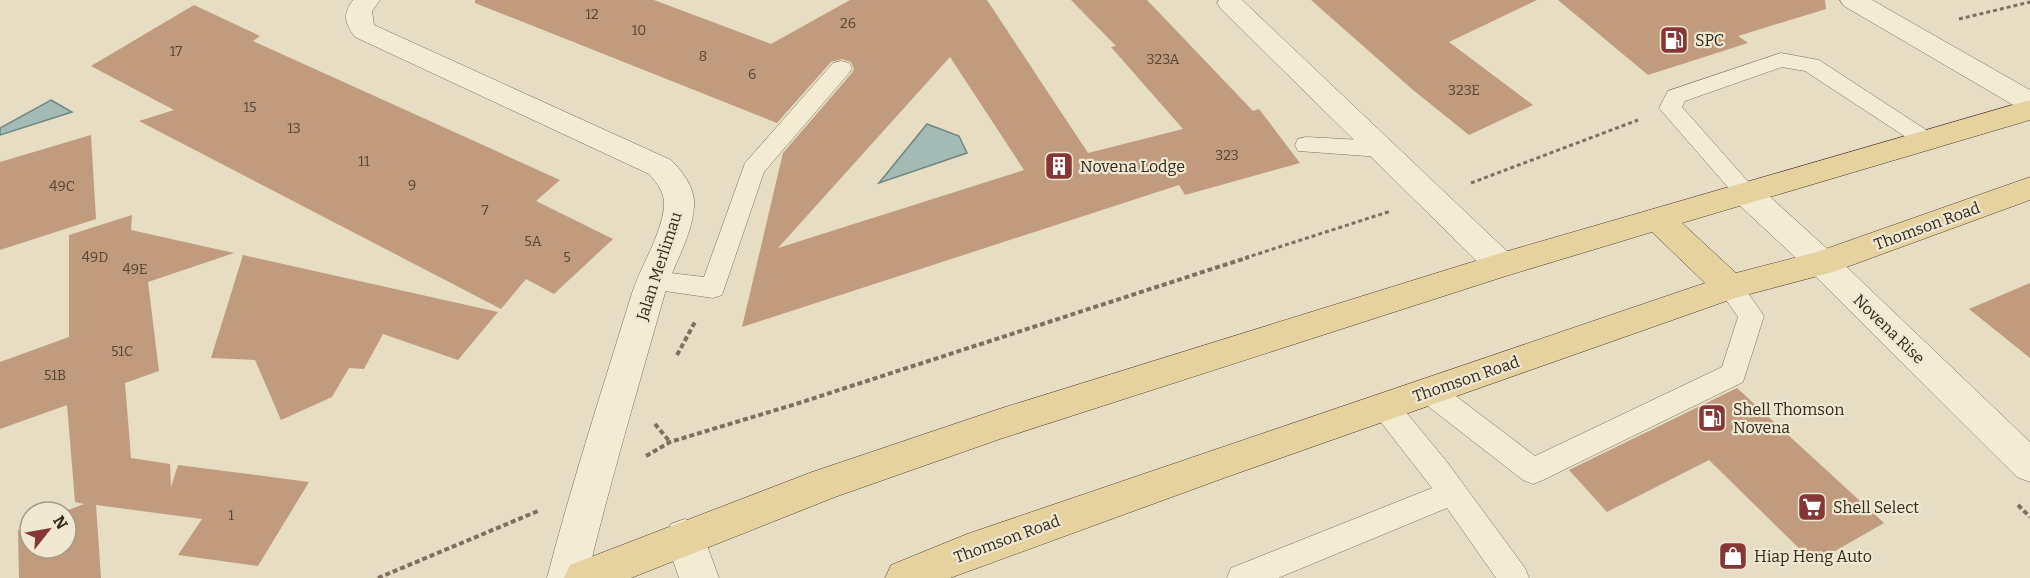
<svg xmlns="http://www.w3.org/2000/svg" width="2030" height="578" font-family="Bitter,serif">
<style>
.water{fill:#a4bbb5;stroke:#6d8781;stroke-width:1.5}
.building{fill:#c09b7d;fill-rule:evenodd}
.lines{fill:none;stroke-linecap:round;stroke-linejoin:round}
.service-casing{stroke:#7f6f5c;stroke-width:1}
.minor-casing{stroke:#7f6f5c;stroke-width:1}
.primary-casing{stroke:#4d3e30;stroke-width:1}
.path-far1{stroke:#7f6f5c;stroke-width:3;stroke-dasharray:4 3;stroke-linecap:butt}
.path{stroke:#7f6f5c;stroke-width:4;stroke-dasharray:5 3;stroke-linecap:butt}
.service{fill:#f3ebd4;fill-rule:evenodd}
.minor{fill:#f3ebd4;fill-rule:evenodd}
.primary{fill:#e6d29f;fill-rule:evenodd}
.labels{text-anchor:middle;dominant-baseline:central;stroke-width:4.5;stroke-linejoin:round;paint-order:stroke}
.number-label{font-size:14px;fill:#554536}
.poi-label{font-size:16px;fill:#31281e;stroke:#f0e8d1;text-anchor:start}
.street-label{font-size:16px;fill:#31281e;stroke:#f0e8d1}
</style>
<rect width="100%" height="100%" fill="#e7ddc3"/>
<path class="water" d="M 51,100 L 72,112 L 0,135 L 0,128 Z
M 927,124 L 959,136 L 967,153 L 879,183 Z"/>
<path class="building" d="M 475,0 L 654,0 L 771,44 L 850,0 L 987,0 L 1088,153 L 1183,129 L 1111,47 L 1116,46 L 1071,0 L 1147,0 L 1253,111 L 1259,109 L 1300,163 L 1185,195 L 1179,185 L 742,327 L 783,153 L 851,74 L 854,69 L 851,62 L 842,59 L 831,62 L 777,123 L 475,3 ZM 950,57 L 1024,170 L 778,248 Z
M 1311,0 L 1537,0 L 1449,42 L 1533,105 L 1469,135 L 1413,90 Z
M 1558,0 L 1825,0 L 1826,9 L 1738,36 L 1748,43 L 1648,75 Z
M 194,5 L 260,36 L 253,41 L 560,180 L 536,201 L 613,239 L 554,294 L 526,279 L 501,309 L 139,121 L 174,110 L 91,66 Z
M 91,135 L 96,219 L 0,250 L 0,162 Z
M 132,215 L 131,230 L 234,253 L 148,282 L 159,371 L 125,383 L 131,458 L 170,464 L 171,487 L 178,465 L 309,482 L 258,566 L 178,555 L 202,519 L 96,505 L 101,578 L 19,578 L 18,530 L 30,525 L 30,548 L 66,548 L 66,512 L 63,512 L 84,504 L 75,502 L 67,405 L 0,429 L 0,362 L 69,337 L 69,235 Z
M 243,255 L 498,312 L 458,360 L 383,334 L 364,369 L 349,368 L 332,397 L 281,420 L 255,360 L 211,358 Z
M 2030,283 L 2030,358 L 1969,309 Z
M 1737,388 L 1810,455 L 1884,523 L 1814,563 L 1709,460 L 1607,512 L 1569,470 Z"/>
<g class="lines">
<g class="service-casing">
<path id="service" d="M 1781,53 L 1819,60 L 1934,135 L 1937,140 L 1934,145 L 1926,148 L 1918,145 L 1805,71 L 1782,67 L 1685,101 L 1682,107 L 1759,194 L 1755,200 L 1747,202 L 1739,200 L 1659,108 L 1668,91 Z
M 841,61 L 849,63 L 852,68 L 849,73 L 764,172 L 722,295 L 713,298 L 644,288 L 640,281 L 644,274 L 653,271 L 704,277 L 745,163 L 833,63 Z
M 1306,137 L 1381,141 L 1389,143 L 1392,149 L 1389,155 L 1381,157 L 1298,151 L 1295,145 L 1298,139 Z
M 1730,277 L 1739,280 L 1764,316 L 1743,382 L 1543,480 L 1533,484 L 1523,480 L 1420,400 L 1416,392 L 1420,384 L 1430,381 L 1440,384 L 1535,456 L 1722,367 L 1738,317 L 1717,287 L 1721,280 Z
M 1386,396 L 1396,400 L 1447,462 L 1525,568 L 1529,578 L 1496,578 L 1447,508 L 1278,578 L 1227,578 L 1231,568 L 1432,488 L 1376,416 L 1372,408 L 1376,400 Z"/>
</g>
<g class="minor-casing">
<path id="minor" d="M 353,0 L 380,0 L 372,11 L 374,25 L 671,160 C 683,172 696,189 694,207 C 692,237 673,265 665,293 C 638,388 610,482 587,578 L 547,578 C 572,482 603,387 632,293 C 641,265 661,236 664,207 C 665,193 658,184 649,174 L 355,37 C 345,23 342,15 353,0 Z
M 1219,0 L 1242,0 L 1512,256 L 1517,265 L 1512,274 L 1501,277 L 1490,274 L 1221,9 L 1217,3 Z
M 1840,0 L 1872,0 L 2030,90 L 2030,111 L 2020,109 L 1844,6 Z
M 1747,183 L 1758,186 L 1833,254 L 2030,442 L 2030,482 L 2017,477 L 1811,272 L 1736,202 L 1732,194 L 1736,186 Z
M 685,519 L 699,524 L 719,578 L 679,578 L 665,537 L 671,524 Z"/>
</g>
<g class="primary-casing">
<path id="primary" d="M 2030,100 L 2030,120 L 1682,223 L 1736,273 L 1817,252 L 2030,177 L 2030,200 L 1833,272 L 1735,298 L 1224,478 L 950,578 L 885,578 L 891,565 L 967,534 L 1705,283 L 1652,232 L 1506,276 L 1000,439 L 835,497 L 631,578 L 564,578 L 570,565 L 812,472 L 999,409 L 1501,253 Z"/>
</g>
<path class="path-far1" d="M 1959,19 L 2030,2
M 1471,183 L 1638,120
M 1245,258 L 1391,211"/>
<path class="path" d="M 677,355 L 695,322
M 655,424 L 670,442
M 646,456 L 670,442 L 799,403 L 1249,257
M 2018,505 L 2030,517
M 378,578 L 538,511"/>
<use href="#service" class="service"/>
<use href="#minor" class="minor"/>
<use href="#primary" class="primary"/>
</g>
<defs>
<g id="fuel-square" transform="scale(1.5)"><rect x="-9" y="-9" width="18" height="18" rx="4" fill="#863634" stroke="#f0e8d1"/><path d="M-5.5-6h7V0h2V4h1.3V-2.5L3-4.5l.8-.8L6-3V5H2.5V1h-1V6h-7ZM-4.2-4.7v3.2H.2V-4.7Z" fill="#fff"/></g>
<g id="building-square" transform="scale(1.5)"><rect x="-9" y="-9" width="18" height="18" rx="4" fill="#863634" stroke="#f0e8d1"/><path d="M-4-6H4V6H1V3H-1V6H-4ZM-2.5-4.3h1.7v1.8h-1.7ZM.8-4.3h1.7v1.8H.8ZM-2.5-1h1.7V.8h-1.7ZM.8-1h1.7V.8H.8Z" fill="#fff"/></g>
<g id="supermarket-square" transform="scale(1.5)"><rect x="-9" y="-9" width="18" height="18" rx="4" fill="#863634" stroke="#f0e8d1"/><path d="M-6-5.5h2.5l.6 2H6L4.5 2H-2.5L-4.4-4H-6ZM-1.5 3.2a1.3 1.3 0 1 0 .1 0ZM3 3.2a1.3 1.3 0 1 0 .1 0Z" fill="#fff"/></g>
<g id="shop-square" transform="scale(1.5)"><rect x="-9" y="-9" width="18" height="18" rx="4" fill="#863634" stroke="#f0e8d1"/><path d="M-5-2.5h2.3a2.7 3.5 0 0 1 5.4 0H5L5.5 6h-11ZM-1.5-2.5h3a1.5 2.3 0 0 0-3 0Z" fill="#fff"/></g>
</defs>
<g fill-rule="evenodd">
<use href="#fuel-square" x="1674" y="40"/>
<use href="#building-square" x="1059" y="166"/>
<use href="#fuel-square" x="1712" y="418"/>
<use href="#supermarket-square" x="1812" y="507"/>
<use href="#shop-square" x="1733" y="556"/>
</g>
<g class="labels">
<g class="number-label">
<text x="592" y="14">12</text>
<text x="848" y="23">26</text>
<text x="639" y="30">10</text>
<text x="176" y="51">17</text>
<text x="703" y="56">8</text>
<text x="1163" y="59">323A</text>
<text x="752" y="74">6</text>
<text x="1464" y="90">323E</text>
<text x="250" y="107">15</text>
<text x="294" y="128">13</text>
<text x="1227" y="155">323</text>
<text x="364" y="161">11</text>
<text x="412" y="185">9</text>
<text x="62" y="186">49C</text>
<text x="485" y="210">7</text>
<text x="533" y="241">5A</text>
<text x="95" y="257">49D</text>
<text x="567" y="257">5</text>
<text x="135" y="269">49E</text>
<text x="122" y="351">51C</text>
<text x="55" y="375">51B</text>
<text x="231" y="515">1</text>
</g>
<g class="poi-label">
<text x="1695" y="40">SPC</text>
<text x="1080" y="166">Novena Lodge</text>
<text x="1733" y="409">Shell Thomson<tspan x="1733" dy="18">Novena</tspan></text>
<text x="1833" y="507">Shell Select</text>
<text x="1754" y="556">Hiap Heng Auto</text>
</g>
<g class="street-label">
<text transform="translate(1927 226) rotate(-20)">Thomson Road</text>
<text transform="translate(659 266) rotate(-72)">Jalan Merlimau</text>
<text transform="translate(1889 329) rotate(44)">Novena Rise</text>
<text transform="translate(1466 379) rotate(-19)">Thomson Road</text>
<text transform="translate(1007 539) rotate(-20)">Thomson Road</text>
</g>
</g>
<g transform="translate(48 530) rotate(59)"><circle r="28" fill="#f0e8d1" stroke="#a49b89" stroke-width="1.5"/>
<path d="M0-4.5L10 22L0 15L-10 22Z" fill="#863634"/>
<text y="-9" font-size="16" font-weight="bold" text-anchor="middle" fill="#31281e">N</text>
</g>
</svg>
